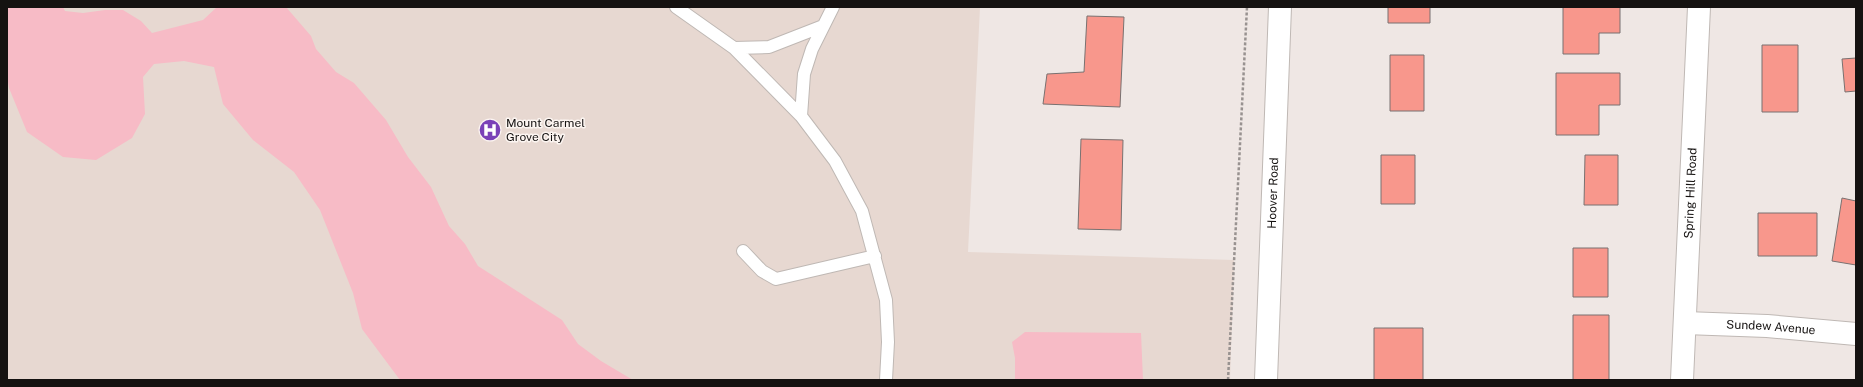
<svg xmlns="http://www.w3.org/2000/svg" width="1863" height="387" font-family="'Public Sans',sans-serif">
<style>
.built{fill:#e7d8d1}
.water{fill:#f7bbc6}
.building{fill:#f8978c;stroke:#797170}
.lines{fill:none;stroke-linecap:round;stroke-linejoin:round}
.service-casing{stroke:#bfb8b4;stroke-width:14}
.minor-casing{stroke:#bfb8b4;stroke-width:24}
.secondary-casing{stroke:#bfb8b4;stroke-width:24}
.path{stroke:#989290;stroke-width:2.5;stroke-dasharray:3 2;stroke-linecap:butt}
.service{stroke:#fff;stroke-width:12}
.minor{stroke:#fff;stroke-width:22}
.secondary{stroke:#fff;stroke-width:22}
.labels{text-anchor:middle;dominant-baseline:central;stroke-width:3;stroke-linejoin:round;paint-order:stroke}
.poi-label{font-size:12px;fill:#151211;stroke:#fcf5f1;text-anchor:start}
.street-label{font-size:12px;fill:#151211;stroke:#fcf5f1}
</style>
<rect width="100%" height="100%" fill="#efe7e4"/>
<path class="built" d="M 7,7 L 980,7 L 968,252 L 1234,260 L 1230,380 L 7,380 Z"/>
<path class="water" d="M 7,7 L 63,7 L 65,11 L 83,13 L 105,10 L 123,10 L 141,21 L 152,33 L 203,20 L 217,7 L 286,7 L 311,36 L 316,49 L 336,72 L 354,83 L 386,120 L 408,157 L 431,187 L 449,226 L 465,244 L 478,266 L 562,320 L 578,344 L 601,361 L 633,380 L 400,380 L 362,329 L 353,293 L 320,210 L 294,172 L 253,140 L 223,104 L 214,67 L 184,61 L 154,64 L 143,77 L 145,114 L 132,138 L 96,160 L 63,157 L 27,132 L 9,88 L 7,76 Z
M 1025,332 L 1141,333 L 1143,380 L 1015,380 L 1015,358 L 1012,342 Z"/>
<path class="building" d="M 1388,7 L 1430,7 L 1430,23 L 1388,23 Z
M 1563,7 L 1620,7 L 1620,33 L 1599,33 L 1599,54 L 1563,54 Z
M 1087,16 L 1124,17 L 1120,107 L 1043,104 L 1047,74 L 1084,72 Z
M 1762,45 L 1798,45 L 1798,112 L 1762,112 Z
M 1390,55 L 1424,55 L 1424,111 L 1390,111 Z
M 1856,58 L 1856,91 L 1845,92 L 1842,59 Z
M 1556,73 L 1620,73 L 1620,105 L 1599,105 L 1599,135 L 1556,135 Z
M 1081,139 L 1123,140 L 1121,230 L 1078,229 Z
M 1381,155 L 1415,155 L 1415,204 L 1381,204 Z
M 1585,155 L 1618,155 L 1618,205 L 1584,205 Z
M 1842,198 L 1856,201 L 1856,265 L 1832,261 Z
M 1758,213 L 1817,213 L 1817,256 L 1758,256 Z
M 1573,248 L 1608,248 L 1608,297 L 1573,297 Z
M 1573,315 L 1609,315 L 1609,380 L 1573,380 Z
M 1374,328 L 1423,328 L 1423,380 L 1374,380 Z"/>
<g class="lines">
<g class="service-casing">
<path id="service" d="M 676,7 L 734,48 L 801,116 L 835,161 L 862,211 L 886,300 L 888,342 L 886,380
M 734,48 L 769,47 L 823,26
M 801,116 L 804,74 L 812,49 L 833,7
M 743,251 L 762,271 L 776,279 L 875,256"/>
</g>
<g class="minor-casing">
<g id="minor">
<path id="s1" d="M 1685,323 L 1767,326 L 1856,334"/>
<path id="s2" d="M 1682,380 L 1699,7"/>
</g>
</g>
<g class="secondary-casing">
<g id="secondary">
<path id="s3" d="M 1266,380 L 1280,7"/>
</g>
</g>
<path class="path" d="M 1228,380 L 1247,7"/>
<use href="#service" class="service"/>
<use href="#minor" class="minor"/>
<use href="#secondary" class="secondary"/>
</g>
<defs>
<g id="hospital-disc" transform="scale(1.15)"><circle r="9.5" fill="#7a41b7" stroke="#fcf5f1"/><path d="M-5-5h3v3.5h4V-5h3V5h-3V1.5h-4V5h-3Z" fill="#fff"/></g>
</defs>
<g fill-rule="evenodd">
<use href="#hospital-disc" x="490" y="130"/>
</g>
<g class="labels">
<g class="poi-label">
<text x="506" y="123">Mount Carmel<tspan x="506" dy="14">Grove City</tspan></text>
</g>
<g class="street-label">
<text stroke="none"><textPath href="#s2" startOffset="187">Spring Hill Road</textPath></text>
<text stroke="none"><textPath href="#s3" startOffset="187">Hoover Road</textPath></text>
<text stroke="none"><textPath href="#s1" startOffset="86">Sundew Avenue</textPath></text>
</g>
</g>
<rect width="1863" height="387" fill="none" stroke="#151211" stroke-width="16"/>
</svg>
